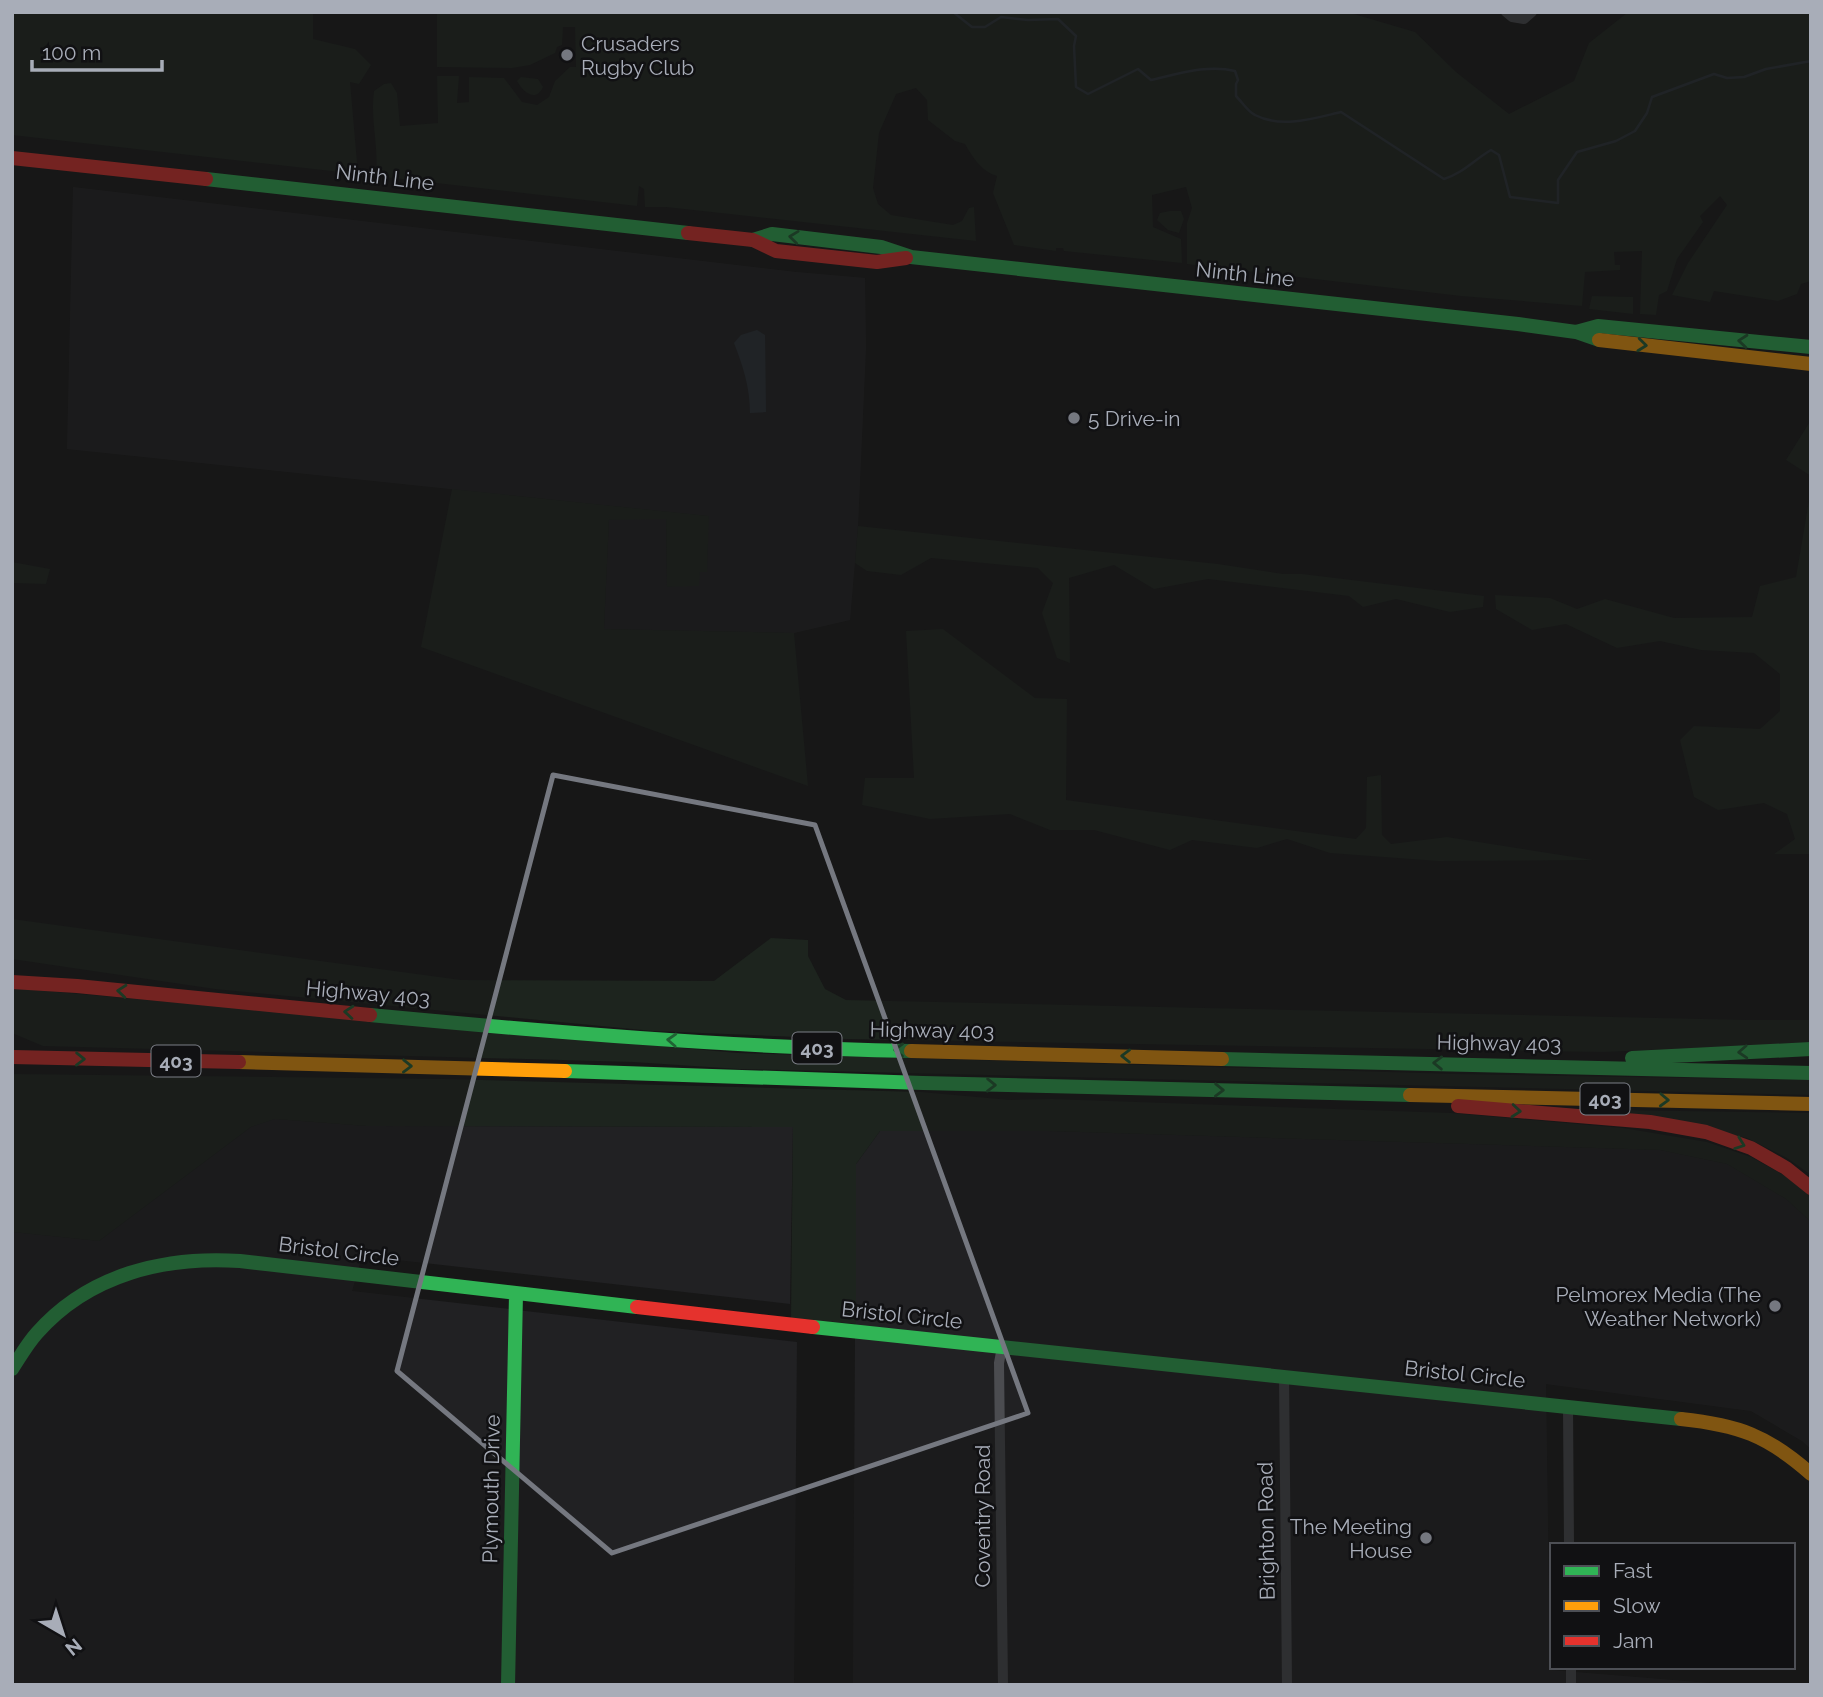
<svg xmlns="http://www.w3.org/2000/svg" width="1823" height="1697" font-family="Raleway,sans-serif">
<style>
.built{fill:#212123}
.green{fill:#1d241e}
.water{fill:#2a3239}
.lines{fill:none;stroke-linecap:round;stroke-linejoin:round}
.stream{stroke:#2a3239;stroke-width:2.5}
.street{stroke:#4b4c50;stroke-width:10}
.fast{stroke:#30b455;stroke-width:14}
.slow{stroke:#ff9f0a;stroke-width:14}
.jam{stroke:#e5322d;stroke-width:14}
.oneway{stroke:#206234}
.marked{fill:none;stroke:#757880;stroke-width:5;stroke-linejoin:round}
.poi-dot{fill:#757880;stroke:#111113;stroke-width:2.5}
.labels{text-anchor:middle;dominant-baseline:central;stroke-width:5;stroke-linejoin:round;paint-order:stroke}
.shield{fill:#111113;stroke:#7b7e86;stroke-width:2}
.shield-label{font-size:19px;font-weight:bold;fill:#a8adb8}
.poi-label{font-size:21px;fill:#a8adb8;stroke:#111113;text-anchor:start}
.street-label{font-size:21px;fill:#a8adb8;stroke:#111113}
</style>
<rect width="100%" height="100%" fill="#171717"/>
<path class="built" d="M 73,187 L 796,272 L 865,278 L 866,348 L 858,526 L 850,620 L 794,633 L 604,629 L 609,519 L 666,519 L 667,587 L 700,572 L 707,572 L 708,516 L 67,449 Z
M 275,1119 L 366,1126 L 793,1127 L 790,1304 L 362,1256 L 352,1291 L 797,1342 L 794,1685 L 12,1685 L 12,1232 L 99,1241 L 251,1127 Z
M 880,1131 L 1048,1131 L 1660,1150 L 1727,1164 L 1786,1199 L 1811,1222 L 1811,1449 L 1802,1441 L 1751,1411 L 1546,1384 L 1550,1670 L 1734,1685 L 853,1685 L 856,1164 Z"/>
<path class="green" d="M 12,12 L 313,12 L 313,39 L 355,49 L 371,65 L 359,84 L 350,82 L 358,174 L 12,135 Z
M 437,12 L 1347,12 L 1415,32 L 1456,72 L 1509,114 L 1574,81 L 1589,43 L 1627,13 L 1811,12 L 1811,281 L 1801,284 L 1797,294 L 1778,301 L 1714,291 L 1710,302 L 1672,295 L 1688,263 L 1727,205 L 1720,196 L 1700,216 L 1703,222 L 1677,259 L 1667,291 L 1659,295 L 1656,315 L 1640,314 L 1642,251 L 1614,252 L 1615,265 L 1620,265 L 1620,270 L 1585,272 L 1582,306 L 1461,296 L 1187,264 L 1187,223 L 1192,208 L 1186,187 L 1152,195 L 1153,227 L 1181,239 L 1182,263 L 1064,251 L 1063,248 L 1056,248 L 1056,251 L 1014,245 L 993,193 L 997,176 C 982,172 973,158 965,144 L 955,141 L 928,120 L 927,100 L 916,88 L 896,94 L 879,133 L 873,188 L 878,204 L 891,215 L 953,225 L 962,221 L 969,208 L 974,207 L 976,241 L 666,207 L 645,207 L 644,189 L 639,186 L 637,206 L 376,176 C 379,147 370,119 374,91 L 384,84 L 391,83 L 397,93 L 400,126 L 438,123 L 437,76 L 459,76 L 457,103 L 469,102 L 469,77 L 504,78 L 522,102 L 537,105 L 549,97 L 555,81 L 570,67 L 576,67 L 575,27 L 563,27 L 562,45 L 557,47 L 555,53 L 530,65 L 512,68 L 437,67 Z
M 521,77 L 538,79 L 543,87 C 536,103 523,92 517,81 Z
M 1170,211 L 1181,211 L 1184,219 L 1179,233 L 1168,230 L 1157,220 L 1160,213 Z
M 1592,296 L 1633,297 L 1633,314 L 1589,309 Z
M 1811,420 L 1811,476 L 1786,460 Z
M 452,489 L 709,516 L 707,572 L 700,572 L 699,586 L 667,587 L 666,519 L 609,520 L 604,629 L 794,633 L 808,786 L 421,647 Z
M 1811,489 L 1811,854 L 1774,854 L 1795,839 L 1787,814 L 1764,803 L 1718,810 L 1694,797 L 1680,740 L 1694,726 L 1760,729 L 1780,711 L 1780,674 L 1754,653 L 1701,650 L 1660,641 L 1617,648 L 1566,624 L 1532,630 L 1496,609 L 1495,595 L 1550,598 L 1577,609 L 1605,599 L 1674,618 L 1752,617 L 1760,586 L 1796,577 Z
M 858,526 L 1218,564 L 1283,574 L 1302,574 L 1484,596 L 1483,607 L 1450,612 L 1396,599 L 1363,607 L 1349,596 L 1208,579 L 1154,589 L 1114,565 L 1069,578 L 1070,663 L 1057,658 L 1042,613 L 1053,583 L 1038,568 L 931,558 L 901,575 L 867,571 L 855,563 Z
M 12,562 L 50,569 L 46,584 L 12,583 Z
M 943,629 L 1035,698 L 1067,699 L 1066,800 L 1356,839 L 1366,828 L 1367,777 L 1381,775 L 1382,835 L 1391,844 L 1447,837 L 1593,860 L 1438,861 L 1330,853 L 1287,839 L 1257,848 L 1192,840 L 1170,850 L 1094,830 L 1050,830 L 1010,814 L 930,819 L 862,805 L 865,778 L 914,778 L 906,631 Z
M 12,919 L 461,980 L 714,981 L 771,938 L 808,940 L 808,956 L 825,989 L 846,1000 L 1748,1020 L 1811,1020 L 1811,1043 L 1603,1052 L 846,1039 L 653,1031 L 215,989 L 12,959 Z
M 12,988 L 738,1053 L 1455,1074 L 1811,1080 L 1811,1095 L 739,1069 L 633,1062 L 43,1046 L 12,1033 Z
M 12,1074 L 445,1079 L 921,1092 L 1010,1100 L 1052,1099 L 1451,1113 L 1623,1128 L 1707,1142 L 1751,1157 L 1787,1177 L 1811,1196 L 1811,1222 L 1786,1199 L 1727,1164 L 1660,1150 L 1048,1131 L 880,1131 L 856,1164 L 856,1324 L 791,1318 L 793,1127 L 366,1126 L 275,1119 L 251,1127 L 99,1241 L 12,1232 Z
M 1614,1110 L 1811,1113 L 1811,1175 L 1787,1158 L 1747,1138 Z"/>
<path class="water" d="M 757,330 L 765,335 L 766,412 L 750,413 C 750,387 743,366 734,343 L 741,335 Z"/>
<g class="lines">
<path class="stream" d="M 929,12 L 933,12
M 953,12 L 972,27 L 985,27 L 1001,17 L 1028,20 L 1058,19 L 1076,36 L 1074,46 L 1076,87 L 1088,94 L 1138,69 L 1151,80 C 1178,74 1208,64 1235,71 L 1238,80 L 1236,84 L 1236,96 C 1242,102 1248,112 1255,115 C 1282,129 1315,118 1341,112 L 1444,179 C 1463,173 1474,160 1491,150 L 1499,155 L 1510,197 L 1558,203 L 1558,180 L 1577,152 L 1616,141 L 1635,131 L 1647,113 L 1652,97 L 1714,74 L 1727,78 L 1744,77 L 1766,69 L 1811,61"/>
<path class="street" d="M 1506,12 L 1512,17 L 1524,19 L 1532,12
M 1002,1347 L 999,1363 L 1003,1685
M 1284,1376 L 1287,1685
M 1568,1407 L 1569,1545
M 1571,1667 L 1571,1685"/>
<path class="fast" d="M 206,179 L 688,233
M 753,240 L 772,234 L 881,247 L 911,257 L 1518,324 L 1576,332 L 1599,340
M 1576,332 L 1598,326 L 1811,347
M 370,1015 C 549,1032 730,1047 911,1051
M 1632,1058 L 1811,1049
M 1222,1059 L 1811,1073
M 565,1071 L 923,1083 L 1410,1095
M 813,1327 L 1681,1419
M 12,1369 C 20,1357 27,1344 37,1333 C 89,1274 165,1256 240,1261 L 637,1307
M 508,1685 L 516,1294"/>
<path class="slow" d="M 1599,340 L 1811,364
M 911,1051 L 1222,1059
M 239,1062 L 565,1071
M 1410,1095 L 1811,1104
M 1681,1419 C 1738,1425 1767,1435 1811,1474"/>
<path class="jam" d="M 12,158 L 206,179
M 688,233 L 753,240 L 776,251 L 877,262 L 906,258
M 12,982 L 77,986 L 370,1015
M 12,1057 L 239,1062
M 1458,1106 L 1650,1122 L 1706,1132 L 1751,1148 L 1786,1168 L 1811,1188
M 637,1307 L 813,1327"/>
</g>
<defs><path id="oneway-chevron" d="M-2-3.5L2.5 0L-2 3.5" fill="none" stroke-width="1.6" stroke-linecap="round" stroke-linejoin="round" transform="scale(1.75)"/></defs>
<g class="oneway">
<use href="#oneway-chevron" transform="translate(794 237) rotate(-173)"/>
<use href="#oneway-chevron" transform="translate(1743 341) rotate(-175)"/>
<use href="#oneway-chevron" transform="translate(1642 345) rotate(6)"/>
<use href="#oneway-chevron" transform="translate(122 991) rotate(-175)"/>
<use href="#oneway-chevron" transform="translate(349 1012) rotate(-175)"/>
<use href="#oneway-chevron" transform="translate(672 1040) rotate(-177)"/>
<use href="#oneway-chevron" transform="translate(899 1050) rotate(-179)"/>
<use href="#oneway-chevron" transform="translate(1743 1052) rotate(177)"/>
<use href="#oneway-chevron" transform="translate(1126 1056) rotate(-179)"/>
<use href="#oneway-chevron" transform="translate(80 1059) rotate(1)"/>
<use href="#oneway-chevron" transform="translate(1438 1063) rotate(-179)"/>
<use href="#oneway-chevron" transform="translate(407 1066) rotate(1)"/>
<use href="#oneway-chevron" transform="translate(991 1085) rotate(1)"/>
<use href="#oneway-chevron" transform="translate(1219 1090) rotate(1)"/>
<use href="#oneway-chevron" transform="translate(1664 1100) rotate(2)"/>
<use href="#oneway-chevron" transform="translate(1516 1111) rotate(5)"/>
<use href="#oneway-chevron" transform="translate(1740 1144) rotate(20)"/>
</g>
<path d="M0 0H1823V1697H0ZM 553,775 L 815,825 L 1028,1413 L 612,1553 L 397,1371 Z" fill="#171717" fill-opacity=".55" fill-rule="evenodd"/>
<path class="marked" d="M 553,775 L 815,825 L 1028,1413 L 612,1553 L 397,1371 Z"/>
<g class="poi-dot">
<circle cx="567" cy="55" r="7"/>
<circle cx="1074" cy="418" r="7"/>
<circle cx="1775" cy="1306" r="7"/>
<circle cx="1426" cy="1538" r="7"/>
</g>
<g class="labels">
<g class="shield">
<rect x="792.5" y="1032.5" width="49" height="31" rx="5"/>
<rect x="151.5" y="1045.5" width="49" height="31" rx="5"/>
<rect x="1580.5" y="1083.5" width="49" height="31" rx="5"/>
</g>
<g class="shield-label">
<text x="817" y="1048">403</text>
<text x="176" y="1061">403</text>
<text x="1605" y="1099">403</text>
</g>
<g class="poi-label">
<text x="581" y="43">Crusaders<tspan x="581" dy="24">Rugby Club</tspan></text>
<text x="1088" y="418">5 Drive-in</text>
<text x="1761" y="1294" text-anchor="end">Pelmorex Media (The<tspan x="1761" dy="24">Weather Network)</tspan></text>
<text x="1412" y="1526" text-anchor="end">The Meeting<tspan x="1412" dy="24">House</tspan></text>
</g>
<g class="street-label">
<text transform="translate(385 177) rotate(7)">Ninth Line</text>
<text transform="translate(1245 274) rotate(6)">Ninth Line</text>
<text transform="translate(368 993) rotate(5)">Highway 403</text>
<text transform="translate(932 1030) rotate(1)">Highway 403</text>
<text transform="translate(1499 1043) rotate(1)">Highway 403</text>
<text transform="translate(339 1251) rotate(7)">Bristol Circle</text>
<text transform="translate(902 1315) rotate(6)">Bristol Circle</text>
<text transform="translate(1465 1374) rotate(6)">Bristol Circle</text>
<text transform="translate(491 1489) rotate(-89)">Plymouth Drive</text>
<text transform="translate(982 1516) rotate(-90)">Coventry Road</text>
<text transform="translate(1266 1531) rotate(-91)">Brighton Road</text>
</g>
</g>
<rect width="1823" height="1697" fill="none" stroke="#a8adb8" stroke-width="28"/>
<rect x="1550" y="1543" width="245" height="126" fill="#111113" stroke="#4d4f55" stroke-width="2"/>
<rect x="1564" y="1566" width="35" height="10" fill="#30b455" stroke="#4d4f55" stroke-width="2"/>
<text x="1613" y="1578" font-size="21" fill="#a8adb8">Fast</text>
<rect x="1564" y="1601" width="35" height="10" fill="#ff9f0a" stroke="#4d4f55" stroke-width="2"/>
<text x="1613" y="1613" font-size="21" fill="#a8adb8">Slow</text>
<rect x="1564" y="1636" width="35" height="10" fill="#e5322d" stroke="#4d4f55" stroke-width="2"/>
<text x="1613" y="1648" font-size="21" fill="#a8adb8">Jam</text>
<g transform="translate(63 1634) rotate(141)" stroke="#111113" stroke-width="5" paint-order="stroke">
<path d="M0-5L12 26L0 18L-12 26Z" fill="#a8adb8"/>
<text y="-10" font-size="19" font-weight="bold" text-anchor="middle" fill="#a8adb8">N</text>
</g>
<path d="M32 60v10h130v-10" fill="none" stroke="#a8adb8" stroke-width="3.5"/>
<text x="42" y="60" font-size="21" fill="#a8adb8" stroke="#111113" stroke-width="5" paint-order="stroke">100 m</text>
</svg>
